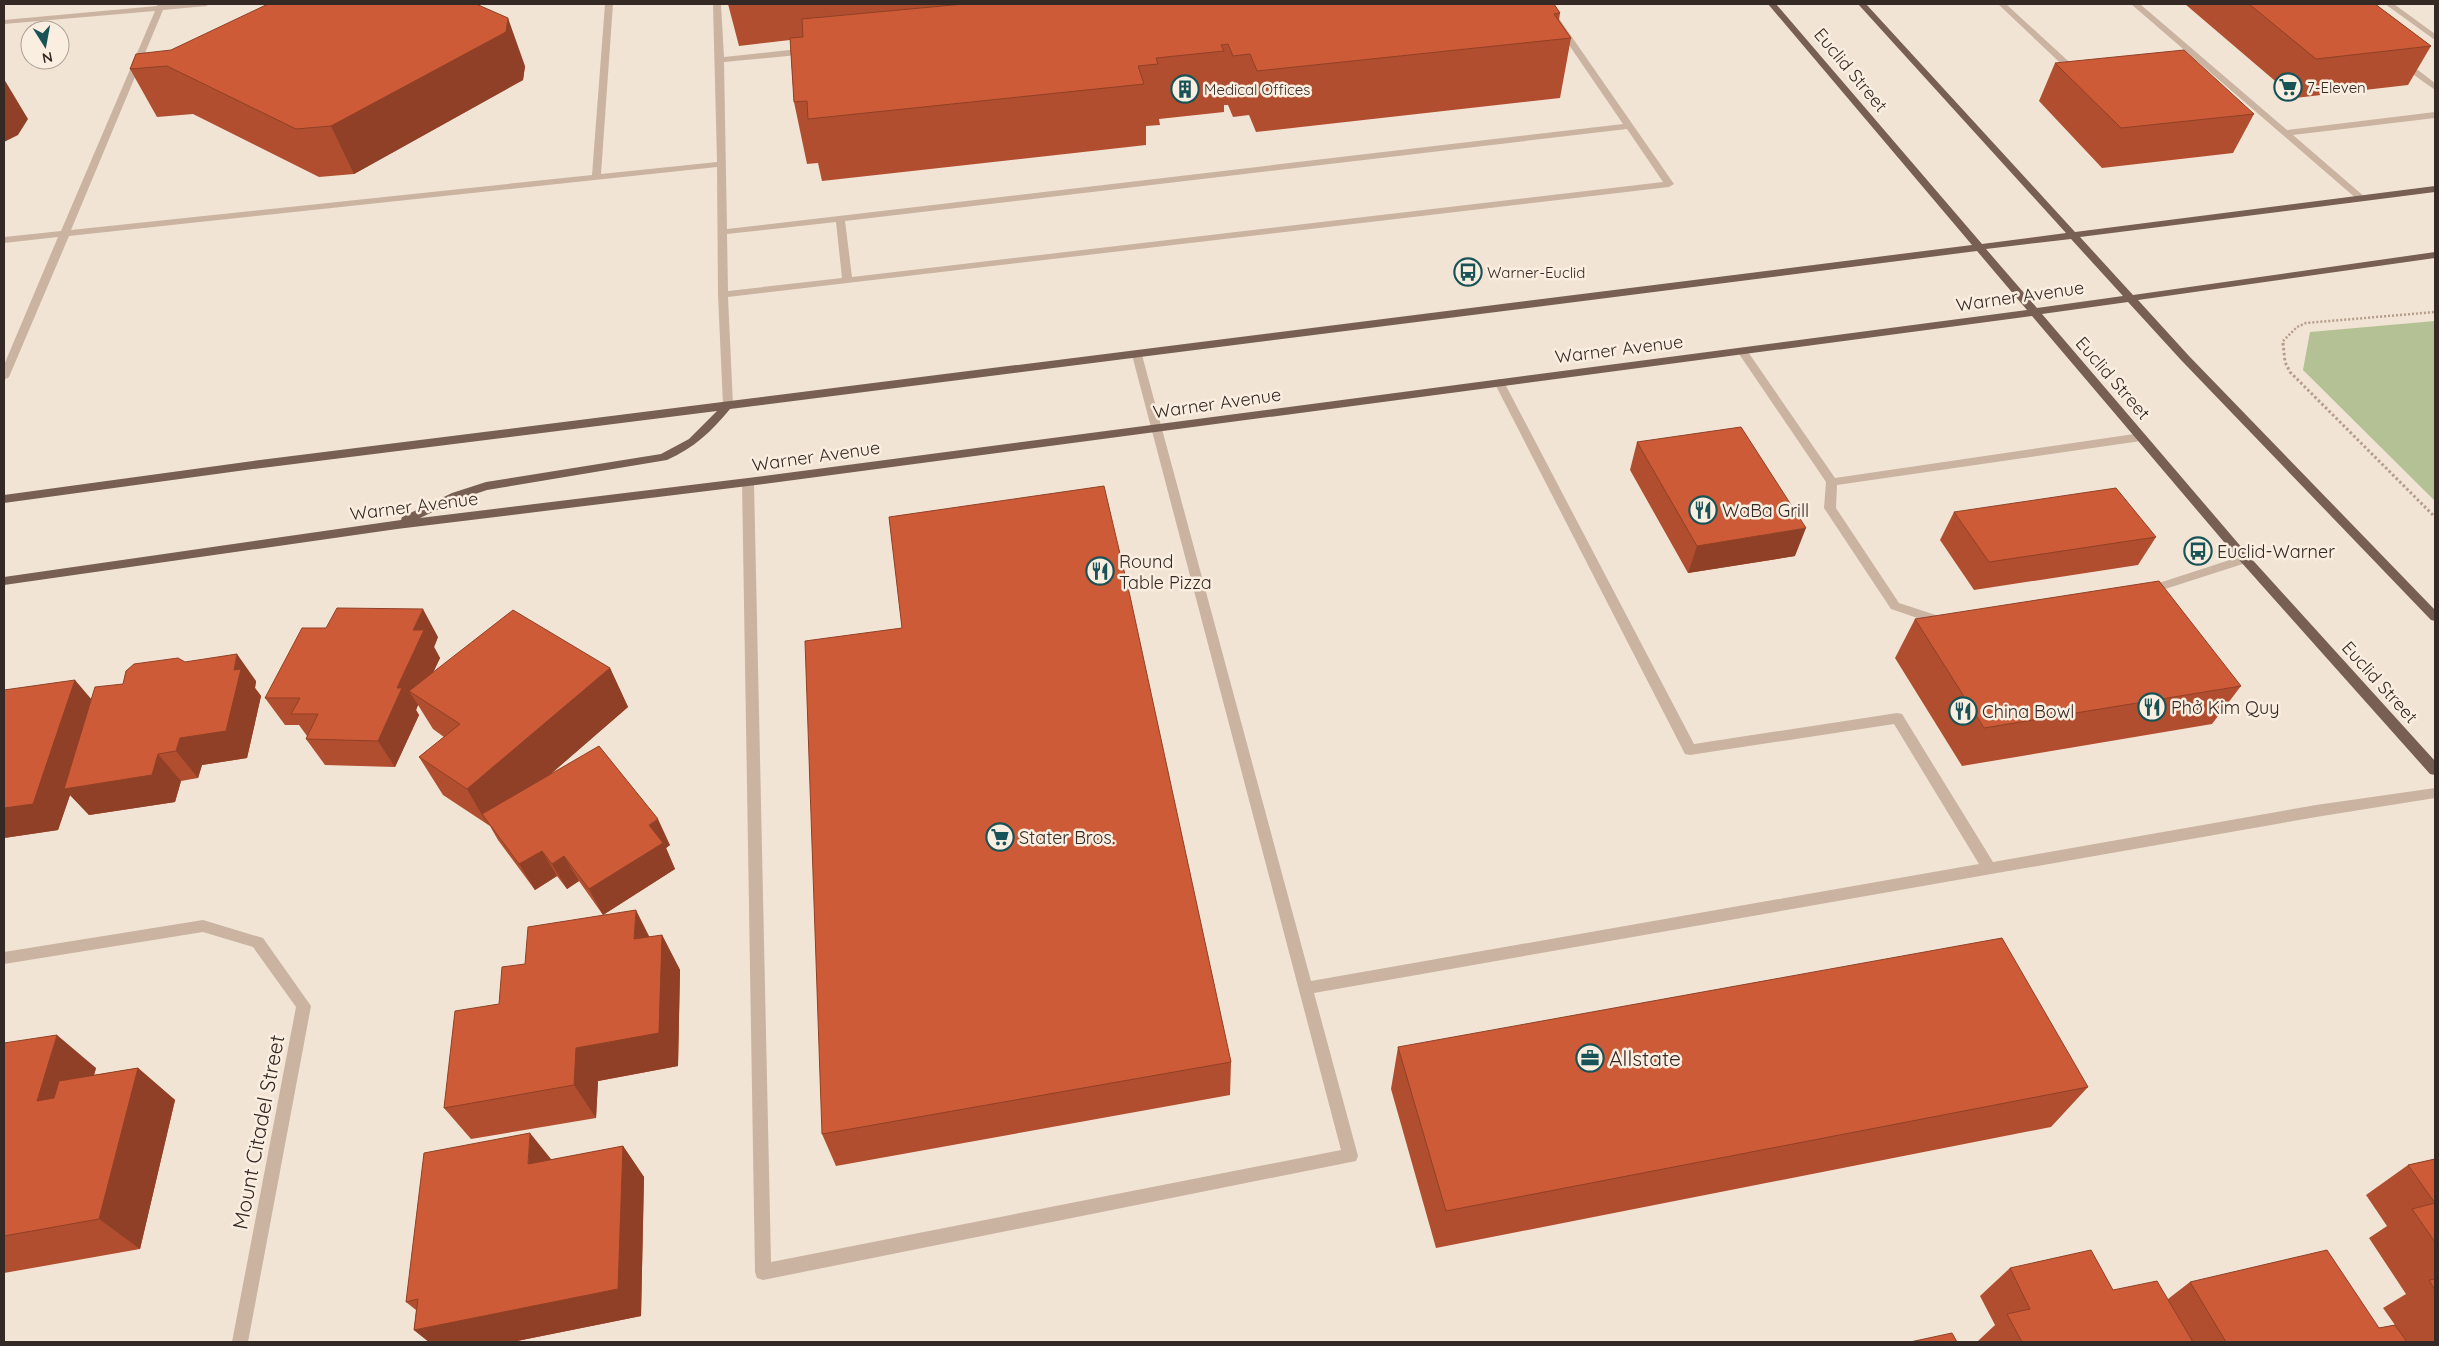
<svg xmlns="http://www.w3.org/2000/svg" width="2439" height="1346" font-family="Quicksand,sans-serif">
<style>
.green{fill:#b3c195}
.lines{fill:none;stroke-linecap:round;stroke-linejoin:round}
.path-far1{stroke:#b69d8b;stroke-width:2.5;stroke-dasharray:2 2;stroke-linecap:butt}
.path{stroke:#b69d8b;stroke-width:3;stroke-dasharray:2.5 2.5;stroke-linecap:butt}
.minor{fill:#cab3a1;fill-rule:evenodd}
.major{fill:#775f54;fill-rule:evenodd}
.wall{fill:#b14e2f}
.shaded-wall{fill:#904026}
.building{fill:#ce5b37;stroke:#904026}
.labels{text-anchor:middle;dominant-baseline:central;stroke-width:5;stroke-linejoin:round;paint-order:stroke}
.far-poi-label{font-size:15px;fill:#342924;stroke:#faeee1;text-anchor:start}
.street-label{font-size:18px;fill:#342924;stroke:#faeee1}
.poi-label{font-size:18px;fill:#342924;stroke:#faeee1;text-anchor:start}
.near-poi-label{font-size:21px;fill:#342924;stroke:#faeee1;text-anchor:start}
.near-street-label{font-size:21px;fill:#342924;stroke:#faeee1}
</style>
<rect width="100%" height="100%" fill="#f2e4d5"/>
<path class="green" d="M 2435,321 L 2435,501 L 2303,370 L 2310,332 Z"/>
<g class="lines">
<path class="path-far1" d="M 2283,345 L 2283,341 L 2297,327 L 2306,323 L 2435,312"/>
<path class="path" d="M 2283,343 L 2285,362 L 2290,372 L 2435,517"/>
<path class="minor" d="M 158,4 L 210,4 L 206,6 L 163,10 L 71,230 L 592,175 L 605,4 L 613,4 L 601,174 L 717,162 L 713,4 L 721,4 L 724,57 L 808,48 L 812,51 L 808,54 L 724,62 L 727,229 L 1623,124 L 1541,4 L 1549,4 L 1674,184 L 1669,187 L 728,297 L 733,405 L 728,409 L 723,405 L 718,295 L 717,167 L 69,236 L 9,377 L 4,380 L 4,365 L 58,237 L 4,243 L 4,237 L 61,231 L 155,11 L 4,24 L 4,20 L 157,6 ZM 1627,129 L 1663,182 L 852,277 L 845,221 ZM 836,222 L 842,278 L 728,291 L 727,234 Z
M 1998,4 L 2006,4 L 2079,71 L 2079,75 L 2073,75 Z
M 2131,4 L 2140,4 L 2287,130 L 2435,112 L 2435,118 L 2293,135 L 2366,198 L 2361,201 L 2358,200 Z
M 2385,4 L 2394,4 L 2435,34 L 2435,40 Z
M 2400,61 L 2406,61 L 2435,83 L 2435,90 L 2400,65 Z
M 1742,348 L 1746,349 L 1835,478 L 2141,433 L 2146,437 L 2141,441 L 1837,485 L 1836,508 L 1899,603 L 1945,618 L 1947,621 L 1941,626 L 1891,609 L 1824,508 L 1826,482 L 1737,351 Z
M 1137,352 L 1142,355 L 1311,981 L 1979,864 L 1894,724 L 1690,755 L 1685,754 L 1494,382 L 1499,379 L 1504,382 L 1694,744 L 1897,713 L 1902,714 L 1993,862 L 2316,805 L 2435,788 L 2435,798 L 2316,817 L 1314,993 L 1358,1156 L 1356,1161 L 763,1280 L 757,1278 L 755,1272 L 742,482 L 748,478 L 754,482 L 771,1262 L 1341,1150 L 1132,355 Z
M 2245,555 L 2251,559 L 2249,562 L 2162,590 L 2148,592 L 2142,588 L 2144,585 L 2162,582 Z
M 203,920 L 263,938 L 311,1006 L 248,1342 L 232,1342 L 296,1007 L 253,947 L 203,932 L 4,964 L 4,952 Z"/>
<path class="major" d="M 1768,4 L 1776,4 L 1982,244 L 2066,233 L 1858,4 L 1866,4 L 2075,232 L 2435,186 L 2435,192 L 2080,237 L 2133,295 L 2435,252 L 2435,258 L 2138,300 L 2189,356 L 2435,610 L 2435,621 L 2431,620 L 2181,360 L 2128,302 L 2042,314 L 2249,556 L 2435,761 L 2435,775 L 2430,774 L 2241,562 L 2032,316 L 748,486 L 397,529 L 4,585 L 4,577 L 401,520 L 402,517 L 452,493 L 486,482 L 661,454 L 689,439 L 717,411 L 253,469 L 4,503 L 4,495 L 253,461 L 1972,245 ZM 2071,239 L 2123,296 L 2037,308 L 1986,249 ZM 1977,251 L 2027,310 L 748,478 L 420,518 L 460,499 L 487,490 L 667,460 C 694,448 712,431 730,409 Z"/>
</g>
<path class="wall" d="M 728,4 L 1554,4 L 1560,13 L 1559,20 L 1571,38 L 1560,98 L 1256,132 L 1249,115 L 1233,117 L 1228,105 L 1224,105 L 1224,112 L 1159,119 L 1160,125 L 1146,126 L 1146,145 L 822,181 L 818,163 L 807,164 L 794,102 L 790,40 L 739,46 Z
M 2185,4 L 2375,4 L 2431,46 L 2408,85 L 2295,98 Z
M 136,54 L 525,66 L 523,80 L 354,174 L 319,177 L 193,114 L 157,117 L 130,69 Z
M 2055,63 L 2254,114 L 2233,153 L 2102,168 L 2039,101 Z
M 1637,442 L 1795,556 L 1688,573 L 1630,470 Z
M 1954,512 L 2156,537 L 2138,565 L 1974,590 L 1940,540 Z
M 1915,619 L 2241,686 L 2212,724 L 1962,766 L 1895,658 Z
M 902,628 L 1231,1062 L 1230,1095 L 836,1166 L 822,1134 Z
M 438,637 L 434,647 L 440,658 L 433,672 L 610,668 L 628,707 L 549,775 L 670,845 L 666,848 L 675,869 L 603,915 L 579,881 L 567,889 L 557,876 L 535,890 L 498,840 L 490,826 L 443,795 L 419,757 L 444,737 L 433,729 L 418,705 L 416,710 L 419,715 L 395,767 L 325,765 L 306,739 L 307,736 L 299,725 L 285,725 L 265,698 Z
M 185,662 L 256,681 L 255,688 L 261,696 L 247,758 L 202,765 L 198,778 L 181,781 L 175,802 L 89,815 L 70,795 L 58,830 L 4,838 L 4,690 L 91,700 L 123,684 Z
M 662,935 L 680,970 L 678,1066 L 598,1081 L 596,1118 L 471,1139 L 444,1108 L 525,964 Z
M 4,1043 L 96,1068 L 94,1075 L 138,1068 L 175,1100 L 140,1249 L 4,1273 Z
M 1398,1047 L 2088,1087 L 2051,1127 L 1436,1248 L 1391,1089 Z
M 623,1146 L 644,1177 L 641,1316 L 512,1342 L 429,1342 L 414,1330 L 416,1310 L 406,1302 L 551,1160 Z
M 2435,1159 L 2435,1342 L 1978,1342 L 1978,1341 L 1995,1325 L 1980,1296 L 2010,1268 L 2113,1290 L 2168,1299 L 2190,1282 L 2379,1328 L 2395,1325 L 2383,1308 L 2406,1294 L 2369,1238 L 2387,1226 L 2366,1195 L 2408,1165 Z"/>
<path class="shaded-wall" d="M 508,18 L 525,66 L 523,80 L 354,174 L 331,126 Z
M 4,79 L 28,119 L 18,135 L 4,142 Z
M 1806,528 L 1795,556 L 1688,573 L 1697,546 Z
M 423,609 L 438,637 L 434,647 L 440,658 L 421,699 L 409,691 L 418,705 L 416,710 L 419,715 L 395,767 L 378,741 L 397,688 L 413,630 Z
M 237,654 L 256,681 L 255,688 L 261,696 L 247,758 L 202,765 L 198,778 L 176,751 L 180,738 L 234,670 Z
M 610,668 L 628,707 L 491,826 L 482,814 L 489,827 L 467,789 Z
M 75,680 L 98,707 L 158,754 L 181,781 L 175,802 L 89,815 L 70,795 L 58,830 L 4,838 L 4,808 Z
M 658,819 L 670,845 L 666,848 L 675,869 L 603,915 L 589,889 L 649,825 Z
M 542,851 L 557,876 L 535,890 L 519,864 Z
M 564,856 L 579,881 L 567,889 L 552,864 Z
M 636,910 L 654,946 L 634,939 Z
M 662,935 L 680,970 L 678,1066 L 598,1081 L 596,1118 L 574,1085 L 576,1048 Z
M 57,1035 L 96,1068 L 78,1133 L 37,1101 Z
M 138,1068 L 175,1100 L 140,1249 L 99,1219 Z
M 530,1133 L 555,1164 L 528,1164 Z
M 623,1146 L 644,1177 L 641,1316 L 512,1342 L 429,1342 L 414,1330 Z"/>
<path class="building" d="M 268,4 L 476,4 L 508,18 L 506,32 L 331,126 L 296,129 L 167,66 L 130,69 L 136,54 L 171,50 Z
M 964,4 L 1554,4 L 1560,13 L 1554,14 L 1571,38 L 1257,71 L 1250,54 L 1233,56 L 1228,44 L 1221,45 L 1224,51 L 1156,58 L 1158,64 L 1138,66 L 1144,84 L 808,119 L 807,101 L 794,102 L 790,38 L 803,37 L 802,19 Z
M 2249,4 L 2375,4 L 2431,46 L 2316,59 Z
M 2184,50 L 2254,114 L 2121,128 L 2055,63 Z
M 1741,427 L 1806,528 L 1697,546 L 1637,442 Z
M 1104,486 L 1130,596 L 1231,1062 L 822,1134 L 805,641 L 902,628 L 889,517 Z
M 2116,488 L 2156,537 L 1989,562 L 1954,512 Z
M 2159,581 L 2241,686 L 1984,728 L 1915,619 Z
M 337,608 L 423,609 L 413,630 L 424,630 L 397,688 L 402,688 L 378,741 L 306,739 L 318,714 L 291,714 L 300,698 L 265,698 L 302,628 L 326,628 Z
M 513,610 L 610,668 L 467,789 L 419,757 L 460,724 L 409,691 Z
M 237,654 L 234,670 L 241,669 L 226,731 L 180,738 L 176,751 L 158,754 L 152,775 L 64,789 L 95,687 L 123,684 L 126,671 L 134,664 L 178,658 L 185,662 Z
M 75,680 L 33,804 L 4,808 L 4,690 Z
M 599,746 L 658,819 L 649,825 L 663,843 L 589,889 L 564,856 L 552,864 L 542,851 L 519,864 L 482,814 Z
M 636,910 L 634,939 L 662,935 L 659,1033 L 576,1048 L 574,1085 L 444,1108 L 455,1011 L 499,1004 L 502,967 L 525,964 L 528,927 Z
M 2002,938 L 2088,1087 L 1446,1211 L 1398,1047 Z
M 57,1035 L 37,1101 L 54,1098 L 59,1081 L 138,1068 L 99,1219 L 4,1236 L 4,1043 Z
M 530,1133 L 528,1164 L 623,1146 L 618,1289 L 414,1330 L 418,1299 L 406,1302 L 424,1153 Z
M 2435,1159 L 2435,1242 L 2412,1209 L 2435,1203 L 2408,1165 Z
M 2091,1250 L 2113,1290 L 2157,1281 L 2193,1342 L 2022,1342 L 2007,1314 L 2030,1309 L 2010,1268 Z
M 2327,1250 L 2379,1328 L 2395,1325 L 2407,1342 L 2226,1342 L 2190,1282 Z
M 2435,1279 L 2435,1290 L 2429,1280 Z
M 1952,1333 L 1957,1342 L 1910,1342 Z"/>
<defs>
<g id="supermarket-ring" transform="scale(1.4375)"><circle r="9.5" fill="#faeee1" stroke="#185357" stroke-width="1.5"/><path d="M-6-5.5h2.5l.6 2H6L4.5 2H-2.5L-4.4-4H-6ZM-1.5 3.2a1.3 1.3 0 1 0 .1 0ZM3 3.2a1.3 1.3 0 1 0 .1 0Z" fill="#185357"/></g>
<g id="building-ring" transform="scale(1.4375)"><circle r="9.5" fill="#faeee1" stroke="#185357" stroke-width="1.5"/><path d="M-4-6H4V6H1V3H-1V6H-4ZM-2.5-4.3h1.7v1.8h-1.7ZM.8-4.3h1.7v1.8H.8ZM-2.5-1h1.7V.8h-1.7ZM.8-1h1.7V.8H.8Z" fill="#185357"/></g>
<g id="bus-ring" transform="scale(1.4375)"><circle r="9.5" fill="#faeee1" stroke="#185357" stroke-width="1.5"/><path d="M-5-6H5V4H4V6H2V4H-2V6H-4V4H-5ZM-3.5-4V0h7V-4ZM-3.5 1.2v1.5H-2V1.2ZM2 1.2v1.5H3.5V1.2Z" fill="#185357"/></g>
<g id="restaurant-ring" transform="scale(1.4375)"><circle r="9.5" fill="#faeee1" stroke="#185357" stroke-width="1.5"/><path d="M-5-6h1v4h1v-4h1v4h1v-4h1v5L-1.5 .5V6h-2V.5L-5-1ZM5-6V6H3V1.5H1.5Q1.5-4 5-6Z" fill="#185357"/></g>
<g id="office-ring" transform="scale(1.4375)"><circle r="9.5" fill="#faeee1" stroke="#185357" stroke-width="1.5"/><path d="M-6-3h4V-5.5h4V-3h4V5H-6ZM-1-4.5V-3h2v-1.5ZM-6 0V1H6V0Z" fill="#185357"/></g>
</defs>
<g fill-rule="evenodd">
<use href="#supermarket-ring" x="2288" y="87"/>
<use href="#building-ring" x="1185" y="89"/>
<use href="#bus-ring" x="1468" y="272"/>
<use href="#restaurant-ring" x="1703" y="510"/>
<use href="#bus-ring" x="2198" y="551"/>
<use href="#restaurant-ring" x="1100" y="571"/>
<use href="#restaurant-ring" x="2152" y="707"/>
<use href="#restaurant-ring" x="1963" y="711"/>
<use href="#supermarket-ring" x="1000" y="837"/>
<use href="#office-ring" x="1590" y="1058"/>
</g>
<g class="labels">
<g class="far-poi-label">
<text x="2307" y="87">7-Eleven</text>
<text x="1204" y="89">Medical Offices</text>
<text x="1487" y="272">Warner-Euclid</text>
</g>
<g class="street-label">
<text transform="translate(1851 70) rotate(50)">Euclid Street</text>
<text transform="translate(2020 296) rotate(-8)">Warner Avenue</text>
<text transform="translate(1619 349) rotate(-7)">Warner Avenue</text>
<text transform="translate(2113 378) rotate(49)">Euclid Street</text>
<text transform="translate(1217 403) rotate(-8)">Warner Avenue</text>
<text transform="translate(816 456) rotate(-8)">Warner Avenue</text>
<text transform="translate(414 506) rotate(-7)">Warner Avenue</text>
<text transform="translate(2380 682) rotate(48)">Euclid Street</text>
</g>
<g class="poi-label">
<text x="1722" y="510">WaBa Grill</text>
<text x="2217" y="551">Euclid-Warner</text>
<text x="1119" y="561">Round<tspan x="1119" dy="21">Table Pizza</tspan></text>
<text x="2171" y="707">Phở Kim Quy</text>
<text x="1982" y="711">China Bowl</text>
<text x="1019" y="837">Stater Bros.</text>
</g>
<g class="near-poi-label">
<text x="1609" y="1058">Allstate</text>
</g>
<g class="near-street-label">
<text transform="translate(258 1132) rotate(-79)">Mount Citadel Street</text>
</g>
</g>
<rect width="2439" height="1346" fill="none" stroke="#342924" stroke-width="10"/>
<g transform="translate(45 45) rotate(169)"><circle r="24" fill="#faeee1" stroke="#ab9f95"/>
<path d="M0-4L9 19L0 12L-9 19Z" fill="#185357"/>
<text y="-8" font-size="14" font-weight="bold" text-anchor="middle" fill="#342924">N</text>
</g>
</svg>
